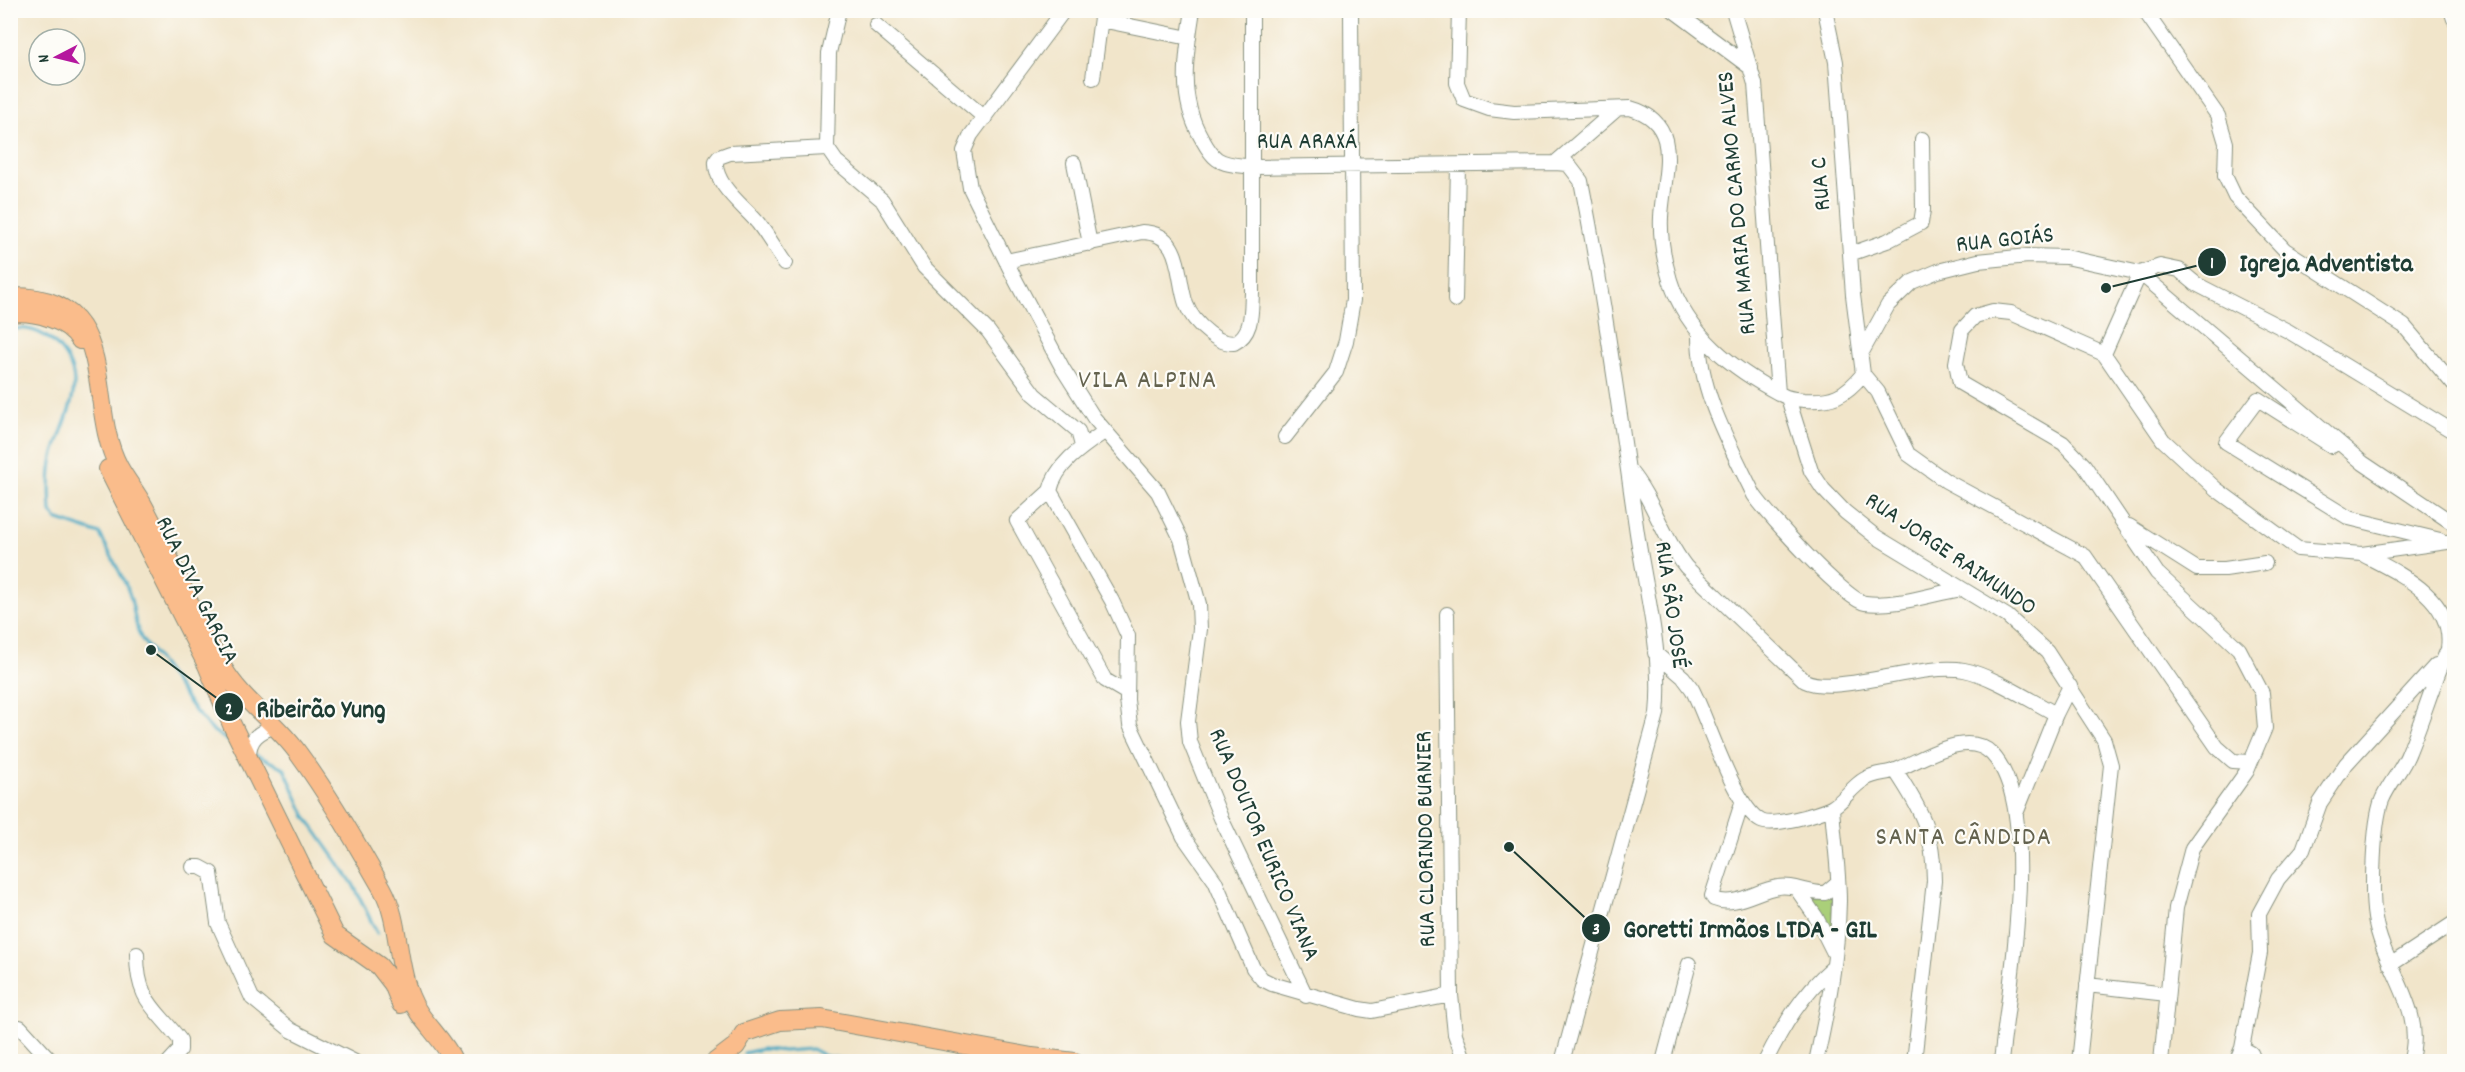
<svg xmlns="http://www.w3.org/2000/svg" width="2465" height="1072" font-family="Dekko,sans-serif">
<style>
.green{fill:#aacf79;stroke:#648656;stroke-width:1.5}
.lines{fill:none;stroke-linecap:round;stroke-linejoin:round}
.stream{stroke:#44a9c4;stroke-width:3}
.minor-casing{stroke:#88917f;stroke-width:16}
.major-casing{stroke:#88917f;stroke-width:20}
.minor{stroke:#fff;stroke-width:14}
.major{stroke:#fabc8b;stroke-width:18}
.labels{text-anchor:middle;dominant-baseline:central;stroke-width:4.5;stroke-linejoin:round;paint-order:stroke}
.street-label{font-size:24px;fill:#1f3d34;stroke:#fdfcf7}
.neighbourhood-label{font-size:26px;letter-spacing:1.5px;fill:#63624e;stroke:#fdfcf7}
.leader{fill:none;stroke:#1f3d34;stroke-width:2}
.callout-dot{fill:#1f3d34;stroke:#fdfcf7;stroke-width:2}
.mark-label{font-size:18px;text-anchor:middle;font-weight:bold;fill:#fff}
.callout-label{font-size:26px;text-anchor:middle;font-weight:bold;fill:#1f3d34;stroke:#fdfcf7;stroke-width:4.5;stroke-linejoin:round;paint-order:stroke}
</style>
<rect width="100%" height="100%" fill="#fdfcf7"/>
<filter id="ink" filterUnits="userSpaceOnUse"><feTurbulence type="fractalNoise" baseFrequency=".0167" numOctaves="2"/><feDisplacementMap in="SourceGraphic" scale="12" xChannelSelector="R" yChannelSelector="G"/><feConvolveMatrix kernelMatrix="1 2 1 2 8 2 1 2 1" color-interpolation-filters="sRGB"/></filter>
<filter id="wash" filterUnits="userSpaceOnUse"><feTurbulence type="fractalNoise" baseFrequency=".008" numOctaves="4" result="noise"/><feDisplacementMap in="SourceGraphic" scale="24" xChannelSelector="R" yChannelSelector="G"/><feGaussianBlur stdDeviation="1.35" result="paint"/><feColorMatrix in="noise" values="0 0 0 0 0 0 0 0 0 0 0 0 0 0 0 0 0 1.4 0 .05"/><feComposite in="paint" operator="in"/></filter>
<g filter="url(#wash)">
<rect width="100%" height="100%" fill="#f1e5ca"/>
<path class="green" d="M 1833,891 L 1835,942 L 1807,894 Z"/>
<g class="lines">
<path class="stream" d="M 10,330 C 40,321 73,353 74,382 C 74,407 59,434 53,457 C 49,475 50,494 51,512 L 56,519 L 100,534 C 109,553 120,571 128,590 C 137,612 132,634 151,650 L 195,711 L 212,730 L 234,745
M 254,754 L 284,768 L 306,817 L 353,884 L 377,933
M 744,1053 L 762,1049 L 784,1051 L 812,1049 L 825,1056 L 856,1062"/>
</g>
</g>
<g filter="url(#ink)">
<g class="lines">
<g class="minor-casing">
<path id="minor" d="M 839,10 L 829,53 L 827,148 L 836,161 L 882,200 L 924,267 L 988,331 L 1034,394 L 1078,431 L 1082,446
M 1064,10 L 971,135 L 964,151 L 970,188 L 1016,281 L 1063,369 L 1094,418 L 1158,492 L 1181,539 L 1199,604 L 1200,629 L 1188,721 L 1190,742 L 1221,818 L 1306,996
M 1193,10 C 1186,54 1178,97 1201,137 C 1205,144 1210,154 1217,159 C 1227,166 1242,165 1253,167 L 1555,163 L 1568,164 L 1581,181 C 1604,297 1620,415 1637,533 C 1646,592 1663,655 1657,714 L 1562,1062
M 1459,10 L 1457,83 L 1464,100 L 1489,109 L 1514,112 L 1630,108 C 1685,123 1663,175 1661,217 C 1660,237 1664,260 1670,280 C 1687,335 1734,370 1782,395 C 1789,399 1796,399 1804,400 C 1832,402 1845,396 1863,374 L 1853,295 L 1836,62 L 1825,10
M 1673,10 L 1751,68
M 1733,10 L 1755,84 L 1778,393
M 2144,10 L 2218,116 L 2226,143 L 2225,176 L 2235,197 L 2285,250 L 2404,326 L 2454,385
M 2451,10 L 2454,19
M 1101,20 L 1189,38
M 876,25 L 985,118
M 1093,78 L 1102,10
M 1074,163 L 1090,244
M 1555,163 L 1617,109
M 1850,254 L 1887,241 L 1921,223 L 1923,210 L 1922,139
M 1006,261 L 1142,232 C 1183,233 1176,275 1186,304 C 1190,315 1200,326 1209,333 C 1217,339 1223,343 1234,343 C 1253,334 1251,312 1252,293 L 1252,10
M 785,263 C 776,250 768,236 758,223 C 744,206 714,185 716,161 L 719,157 L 730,153 L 827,148
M 2140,273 L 2160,266 L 2179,270 L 2196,284 L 2288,331 L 2454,432
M 1455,300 L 1458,166
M 1699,333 C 1698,390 1730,445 1754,495 C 1767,514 1846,601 1865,603 C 1896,607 1931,594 1961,589
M 1862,352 L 1888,305 L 1912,282 L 1938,271 L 1978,261 L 2028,256 L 2066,257 L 2140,273 L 2363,463 L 2454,524
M 2104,354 L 2140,273
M 1863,374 L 1878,392 L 1908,454 L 1946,481 L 2085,556 L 2217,747 L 2233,761 L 2250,762
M 1788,398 L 1811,471 L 1823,489 L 1845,512 L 1875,536 L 2007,616 L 2047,652 L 2104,740 L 2111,765 L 2079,1062
M 1104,432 C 1082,447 1056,464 1050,491 L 1112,601 L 1128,636 L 1127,700 L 1130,725 L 1184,837 L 1215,881 L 1253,968 L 1262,979 L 1272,984 L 1359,1009 L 1372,1011 L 1451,995
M 1285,437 L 1336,372 L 1346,341 L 1353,300 L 1351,10
M 2332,446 L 2258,399 L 2226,442 L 2349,518 L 2440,540
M 1629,470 C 1654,500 1662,537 1686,567 L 1805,681 C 1837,696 1922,662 1964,670 C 1991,675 2031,701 2056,714
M 1050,491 L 1017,521 L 1105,680 L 1127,693
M 2129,526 L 2197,569 L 2225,569 L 2265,563
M 2362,554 C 2400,574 2455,598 2448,649 C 2433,683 2423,718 2409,752 C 2403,769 2389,783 2382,800 C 2373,824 2371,893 2375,918 C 2383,969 2427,1009 2410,1062
M 1447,614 L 1451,995 L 1455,1034 L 1465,1062
M 1655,653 L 1683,677 L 1692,689 C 1708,719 1734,807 1761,821 C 1773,827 1818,814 1831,808 C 1843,802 1852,786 1865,779 C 1875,773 1885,774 1896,770 C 1922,760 1967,728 1992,754 C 2043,808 2008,991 2001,1062
M 249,756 C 249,738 259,732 275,726
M 1895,770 C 1921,809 1934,833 1934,881 L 1914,1062
M 1742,803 L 1712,896 L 1714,899 C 1735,908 1757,890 1778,887 C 1794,884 1809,894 1825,893 L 1838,882
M 2017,811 L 2056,714 L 2070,686
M 193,867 L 200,867 L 211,873 L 218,923 L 252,998 L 291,1030 L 355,1062
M 1796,888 L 1816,917 L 1834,953
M 137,954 C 137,1002 155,1007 180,1040 L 180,1050 L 169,1062
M 2390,965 L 2454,923
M 2087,985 L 2167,994
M 20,1027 L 52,1062
M 2242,1048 L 2251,1053 L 2255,1062
M 1663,1062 L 1689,964
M 1765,1062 C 1783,1026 1802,994 1832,968
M 1816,1062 C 1828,1008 1838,955 1839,901 C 1839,870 1834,839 1832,808
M 2161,1062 L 2176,908 L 2192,848 L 2247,771 L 2265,728 L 2262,693 L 2239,649 L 2157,573 L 2084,465 L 2063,443 L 1960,383 L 1956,363 L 1962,330 L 1975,316 L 1993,311 L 2011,313 L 2104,354 L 2163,440 L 2216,489 L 2298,549 L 2362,554 L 2454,541
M 2236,1062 L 2242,1048 L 2260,953 L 2259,914 L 2278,879 L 2303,850 L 2320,803 L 2346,764 L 2436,665"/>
</g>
<g class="major-casing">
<path id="major" d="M 10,297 C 124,294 84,404 119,467 C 126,480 136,492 143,505 C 172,558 192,617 223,668 C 242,701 276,722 298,753 C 329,795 356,843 382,888 C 400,920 396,962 410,996 C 420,1022 443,1037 454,1062
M 10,313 C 33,310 68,319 80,340
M 108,469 L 207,665 L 232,725 L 335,935 L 379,966 L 393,984 L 401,1004
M 715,1062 L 736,1046 L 744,1033 L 780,1021 L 822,1019 L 1032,1057 L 1075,1062"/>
</g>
<use href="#minor" class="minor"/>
<use href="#major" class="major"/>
</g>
</g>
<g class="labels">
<g class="street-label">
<text x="1307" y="143">RUA ARAXÁ</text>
<text transform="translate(1822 184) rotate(-95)">RUA C</text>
<text transform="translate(1738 203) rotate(-95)">RUA MARIA DO CARMO ALVES</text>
<text transform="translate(2005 241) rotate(-6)">RUA GOIÁS</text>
<text transform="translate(1950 555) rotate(34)">RUA JORGE RAIMUNDO</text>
<text transform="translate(196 591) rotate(64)">RUA DIVA GARCIA</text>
<text transform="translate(1670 605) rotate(82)">RUA SÃO JOSÉ</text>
<text transform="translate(1427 839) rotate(-91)">RUA CLORINDO BURNIER</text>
<text transform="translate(1263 845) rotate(67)">RUA DOUTOR EURICO VIANA</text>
</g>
<g class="neighbourhood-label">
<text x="1148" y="381">VILA ALPINA</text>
<text x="1964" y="838">SANTA CÂNDIDA</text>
</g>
</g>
<path class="leader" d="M2106 288L2212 262M151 650L229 707M1509 847L1596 928"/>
<g class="callout-dot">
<circle cx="2106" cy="288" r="6"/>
<circle cx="151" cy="650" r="6"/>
<circle cx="1509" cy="847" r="6"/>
<circle cx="2212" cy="262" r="15"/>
<circle cx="229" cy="707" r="15"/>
<circle cx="1596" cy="928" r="15"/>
</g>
<g class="mark-label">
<text x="2212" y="268">1</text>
<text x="229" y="714">2</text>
<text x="1596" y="934">3</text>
</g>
<g class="callout-label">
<text x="2326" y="271">Igreja Adventista</text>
<text x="321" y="717">Ribeirão Yung</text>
<text x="1750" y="937">Goretti Irmãos LTDA - GIL</text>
</g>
<rect width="2465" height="1072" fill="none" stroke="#fdfcf7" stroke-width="36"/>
<g transform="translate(57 57) rotate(263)"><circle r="28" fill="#fdfcf7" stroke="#a4b0a9" stroke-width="1.5"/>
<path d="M0-4.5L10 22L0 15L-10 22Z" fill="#b5179e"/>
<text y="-9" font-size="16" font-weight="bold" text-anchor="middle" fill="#1f3d34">N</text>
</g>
</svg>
